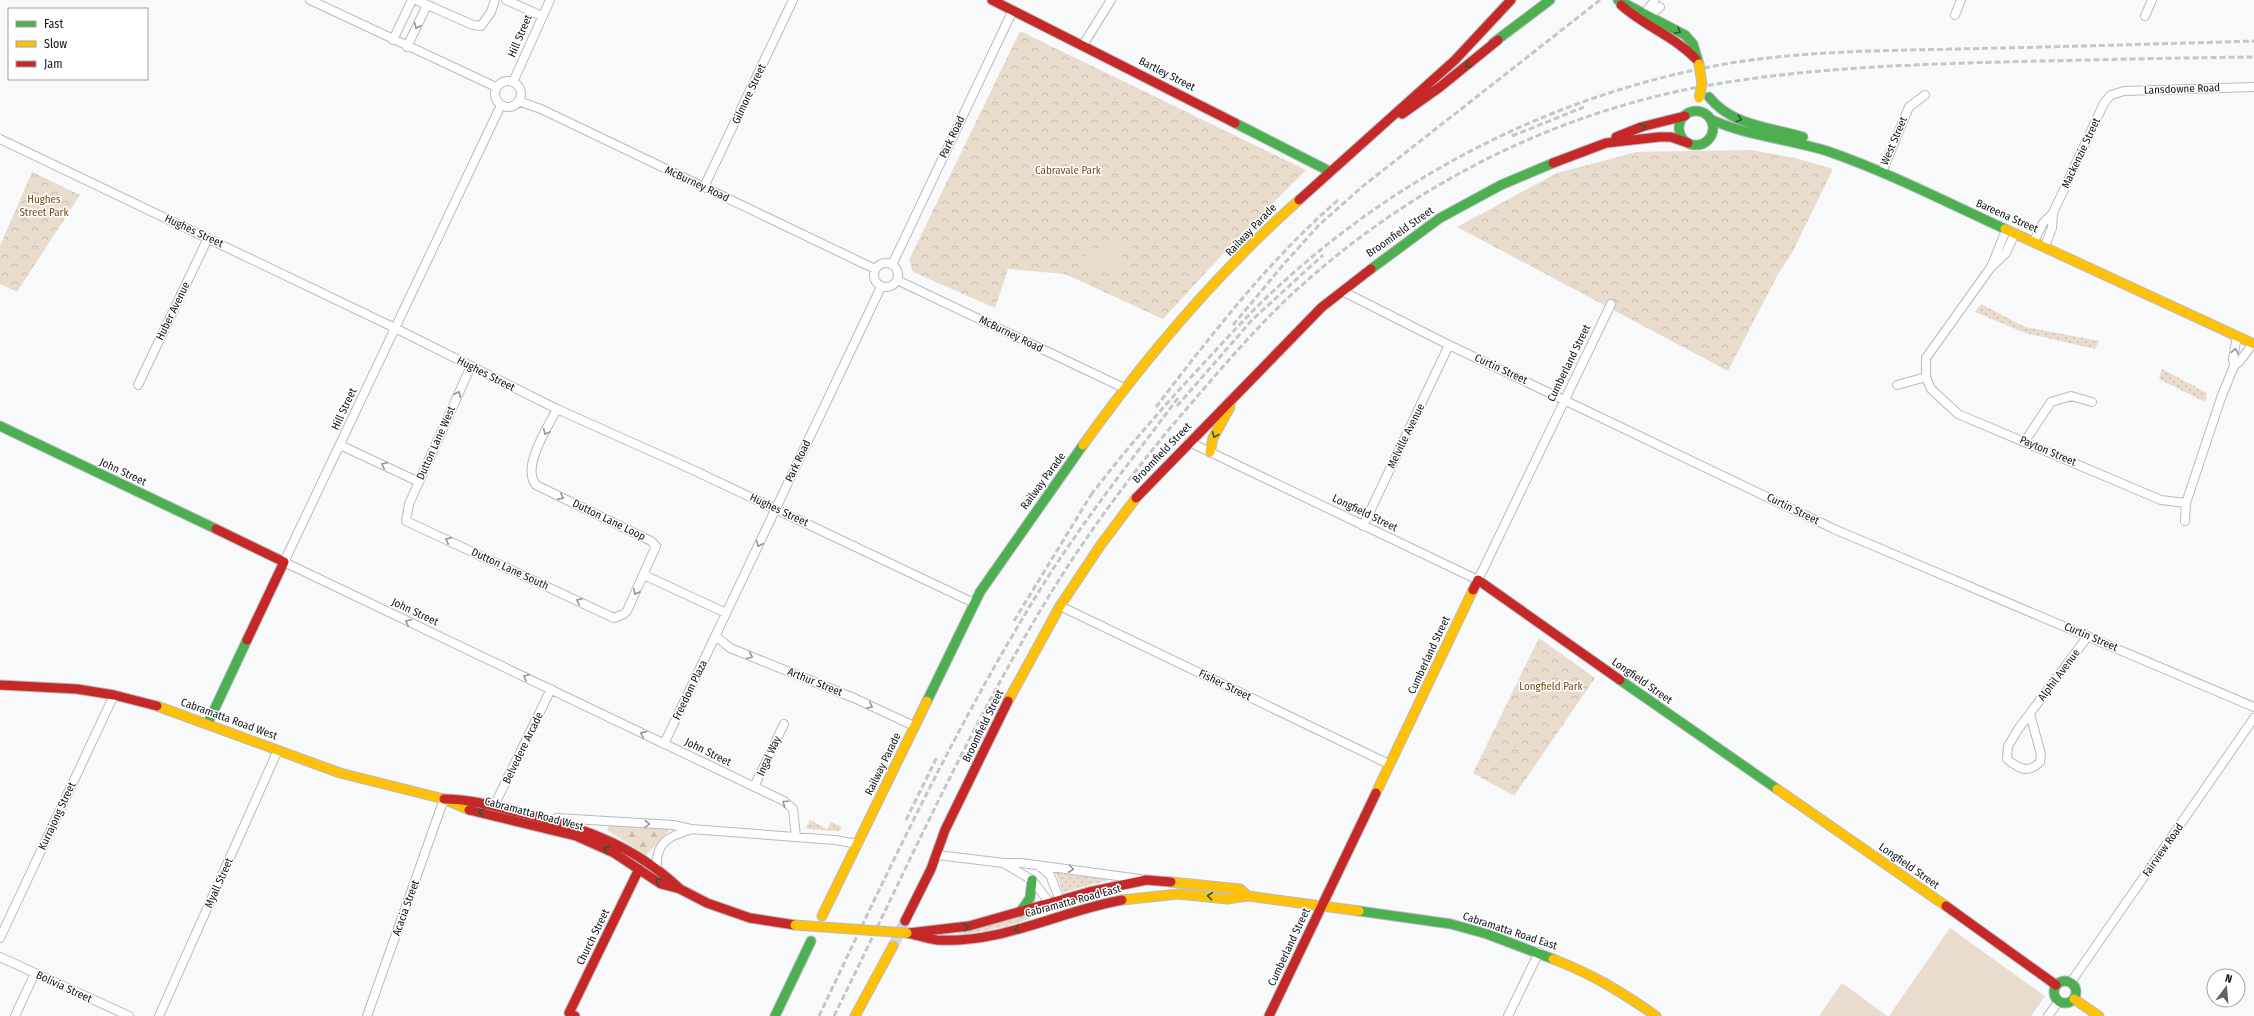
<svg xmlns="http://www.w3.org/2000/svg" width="2254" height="1016" font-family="'Fira Sans Condensed',sans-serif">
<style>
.grass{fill:url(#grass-dots)}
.forest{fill:url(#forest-firs)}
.park{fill:url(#park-crowns)}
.pitch{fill:#e9dccc}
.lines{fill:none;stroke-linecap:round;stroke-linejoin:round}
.secondary-tunnel{stroke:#d5d7d9;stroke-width:11;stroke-dasharray:11 5.5;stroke-linecap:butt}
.street-casing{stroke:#b8bbbe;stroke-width:10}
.fast-casing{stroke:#b8bbbe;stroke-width:11}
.slow-casing{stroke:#b8bbbe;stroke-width:11}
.jam-casing{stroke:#b8bbbe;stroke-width:11}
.street{stroke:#fefefe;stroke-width:8}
.fast{stroke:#4caf50;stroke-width:9}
.slow{stroke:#ffc107;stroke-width:9}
.jam{stroke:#c62828;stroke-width:9}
.rail{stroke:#c5c6c7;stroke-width:3;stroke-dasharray:6 3;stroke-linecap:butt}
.slow-bridge-casing{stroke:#b8bbbe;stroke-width:11;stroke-linecap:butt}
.slow-bridge{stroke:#ffc107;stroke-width:9}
.oneway{stroke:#939597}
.oneway2{stroke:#2b5a32}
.labels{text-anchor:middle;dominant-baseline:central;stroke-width:3;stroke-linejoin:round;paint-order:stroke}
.street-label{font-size:11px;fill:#101419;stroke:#fff}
.park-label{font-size:11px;fill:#724d0f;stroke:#fff}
</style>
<defs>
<pattern id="grass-dots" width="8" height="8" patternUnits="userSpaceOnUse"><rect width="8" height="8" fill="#e9dccc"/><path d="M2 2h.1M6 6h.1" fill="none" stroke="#c7bcaf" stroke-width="1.8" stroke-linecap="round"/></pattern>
<pattern id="forest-firs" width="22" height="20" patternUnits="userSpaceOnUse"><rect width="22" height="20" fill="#e9dccc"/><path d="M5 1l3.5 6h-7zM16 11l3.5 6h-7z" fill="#c7bcaf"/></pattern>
<pattern id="park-crowns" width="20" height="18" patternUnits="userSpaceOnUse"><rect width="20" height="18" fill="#e9dccc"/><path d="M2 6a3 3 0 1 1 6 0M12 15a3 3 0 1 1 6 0" fill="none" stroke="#c7bcaf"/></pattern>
</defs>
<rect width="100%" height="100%" fill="#f8f9fb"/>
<path class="grass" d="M 1981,304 L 2025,327 L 2099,341 L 2095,349 L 2025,333 L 1975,312 Z
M 2162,369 L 2207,393 L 2205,402 L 2159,379 Z
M 810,820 L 827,829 L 831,822 L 842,827 L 839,831 L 808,829 L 806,828 Z
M 1055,871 L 1118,878 L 1063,892 Z
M 1040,911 C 1035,923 973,933 959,935 L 959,932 Z"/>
<path class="forest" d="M 609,824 L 668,827 L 669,831 C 662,836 649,854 646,855 L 607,830 Z"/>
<path class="park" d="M 1020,31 L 1306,170 L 1232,244 L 1163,319 L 1065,274 L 1008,269 L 995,308 L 913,272 L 909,260 Z
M 1751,150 L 1795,158 L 1833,169 L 1793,251 L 1777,276 L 1728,371 L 1457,227 L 1557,173 L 1637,152 Z
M 32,172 L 80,195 L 17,292 L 0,284 L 0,246 Z
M 1539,638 L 1595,678 L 1514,796 L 1473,773 Z"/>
<path class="pitch" d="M 1116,243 L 1126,264 L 1091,278 L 1082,257 Z
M 1950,928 L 2045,996 L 2031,1016 L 1889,1016 Z
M 1842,983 L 1887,1016 L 1819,1016 Z"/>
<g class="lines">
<path class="secondary-tunnel" d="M 893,946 L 905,921"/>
<g class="street-casing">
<path id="street" d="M 310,0 L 496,87
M 416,0 L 473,25 L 481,26 L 491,12 L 495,0
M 506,0 L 542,16
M 1645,13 L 1653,13 L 1660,7
M 1645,13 L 1655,0
M 1955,15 L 1961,0
M 2145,16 L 2152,0
M 393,40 L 412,0
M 1083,45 L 1111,0
M 407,47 L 427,5
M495 94a13 13 0 1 1 26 0a13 13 0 1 1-26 0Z
M 513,82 L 550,0
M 518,101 L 541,109 L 875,269
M 501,105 L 284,562 L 784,801 L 793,809 L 796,837
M 0,139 L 395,328 L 557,409 L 691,469 L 974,603
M 1882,172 L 1909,107 L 1925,95
M 704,187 L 793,0
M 2034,241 L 2043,223 L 2053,213 L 2104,103 L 2111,95 L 2124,91 L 2254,87
M 2045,246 L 2052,228 L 2053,213
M874 275a12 12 0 1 1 24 0a12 12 0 1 1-24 0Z
M 892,265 L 1013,10
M 1992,265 L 2006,230
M 897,280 L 1124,388
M 1342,291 L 1449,345 L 1834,529 L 2254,707
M 471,366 L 409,504 L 406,521 L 614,618 L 624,614 L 627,611 L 656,546 L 651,541 L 536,485 C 521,467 548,427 557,409
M 2234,366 L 2240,361 L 2253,343
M 1926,377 L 1931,389 L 1958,414 L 2161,500 L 2186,503
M 138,385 L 208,238
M 1897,385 L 1926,377 L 1926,358 L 1991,267 L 2006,253 L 2015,233
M 2025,441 L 2051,402 L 2071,396 L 2092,402
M 1189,442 L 1478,580 L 1611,304
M 340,445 L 419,482
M 2185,521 L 2186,503 L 2221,398 L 2234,366 L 2233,359 L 2237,336
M 1363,526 L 1449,345
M 644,575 L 726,613
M 1060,606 L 1389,764
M 717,637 L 730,648 L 854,698 L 914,726
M 2030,714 L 2041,754 L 2040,762 C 2028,774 2019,769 2007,759 L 2008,746 L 2019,728 L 2088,636
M 664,744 L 881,287
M 754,787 L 784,724
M 494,806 L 551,689
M 557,818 L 673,825 L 691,829 L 835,840 L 858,844
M 937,855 L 1004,863 L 1021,863 L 1140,879
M 1005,864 L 1032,880 L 1050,903
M 1039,866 L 1050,875 L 1060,900
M 657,869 C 655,843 668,836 690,830
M 0,938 L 114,695
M 0,957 L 129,1016
M 2071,982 L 2254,718
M 15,1016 L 35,973
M 159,1016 L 278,750
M 367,1016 L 444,799
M 1508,1016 L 1539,952
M 2048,1016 L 2059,1001"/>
</g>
<g class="fast-casing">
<path id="fast" d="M 1618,0 L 1685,35 L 1693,44 L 1699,64
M 1493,43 L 1550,0
M 1709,97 C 1732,126 1770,127 1803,137
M1679 128a17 17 0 1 1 34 0a17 17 0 1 1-34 0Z
M 1710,119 C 1746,136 1789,139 1827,151 C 1888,172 1946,202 2005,229
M 1235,123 L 1329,171
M 1371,269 L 1440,218 L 1501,185 L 1553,163
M 0,426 L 216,529
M 1620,680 L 1777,789
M 927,701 L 980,592 L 1083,445
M 208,723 L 247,640
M 1359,911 L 1451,924 L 1487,934 L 1553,959
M 1020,912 L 1030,898 L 1032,880
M2054 992a11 11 0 1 1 22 0a11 11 0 1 1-22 0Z
M 775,1016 L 811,941"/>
</g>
<g class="slow-casing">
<path id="slow" d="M 2005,229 L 2254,344
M 1083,445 C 1146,357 1218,272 1299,200
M 1210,452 L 1213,438 L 1230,407
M 1008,701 L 1060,606 L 1100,546 L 1136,498
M 157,706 L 340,773 L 444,799 L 469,810
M 1777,789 L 1946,906
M 1376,793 L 1473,590
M 1171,882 L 1240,889 L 1248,896
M 1122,900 L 1178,894 L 1227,899 L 1248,896 L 1359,911
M 822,916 L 927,701
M 1553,959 C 1594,975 1620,991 1656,1016
M 2074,999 L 2099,1016
M 855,1016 L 893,946"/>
</g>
<g class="jam-casing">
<path id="jam" d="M 992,0 L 1235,123
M 1621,5 C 1644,26 1674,36 1696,59
M 1402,114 L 1440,87 L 1498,40
M 1616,137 L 1641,127 L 1685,116
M 1553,163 L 1606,143 L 1659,137 L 1671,137 L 1688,143
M 1299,200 L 1455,60 L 1511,0
M 1136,498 L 1322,307 L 1371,269
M 216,529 L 284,562 L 247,640
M 1473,590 L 1478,580 L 1620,680
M 0,685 L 77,689 L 114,695 L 157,706
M 444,799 C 468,799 490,805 513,811 C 577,826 630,842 679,888
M 469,810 L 576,836 L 614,853 L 661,884 L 680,889 L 707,903 L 750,918 L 795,925
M 1946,906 L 2056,985
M 905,921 L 931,869 L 945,830 L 1008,701
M 907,933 C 917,935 927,939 937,940 C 1002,944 1060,911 1122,900
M 909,933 L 969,926 L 1089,892 L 1146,880 L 1171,882
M 575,1016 L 569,1013 L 639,869
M 1269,1016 L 1376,793"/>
</g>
<use href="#street" class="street"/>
<use href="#fast" class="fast"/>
<use href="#slow" class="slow"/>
<use href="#jam" class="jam"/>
<path class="rail" d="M 1512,136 L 1584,107
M 1233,325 L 1283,265 L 1319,225 L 1363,186 L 1600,0
M 1177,406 L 1252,320 L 1323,255
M 1156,407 C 1212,334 1269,260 1338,200
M 1091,495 C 1126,449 1163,407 1203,364 C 1228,337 1253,309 1281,284 C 1399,176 1543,102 1699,69 C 1783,51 1871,51 1956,49 C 2056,47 2155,44 2254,41
M 1014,621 L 1094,490
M 906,820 L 937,757
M 819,1016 C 888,871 956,725 1041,588 C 1082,522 1131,461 1178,398
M 834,1016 C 894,895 949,771 1016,653 C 1066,561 1127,477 1195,399 C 1226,363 1257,327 1291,295 C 1402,192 1540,119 1689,89 C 1791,69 1895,65 1999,62 C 2084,60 2169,58 2254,57"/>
<g class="slow-bridge-casing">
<path id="slow-bridge" d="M 1699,64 L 1702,84 L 1699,98
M 795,925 L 907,933"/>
</g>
<use href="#slow-bridge" class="slow-bridge"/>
</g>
<defs><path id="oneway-chevron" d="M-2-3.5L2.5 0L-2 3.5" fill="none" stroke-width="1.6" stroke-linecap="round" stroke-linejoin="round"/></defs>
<g class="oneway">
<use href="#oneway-chevron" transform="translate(417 26) rotate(115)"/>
<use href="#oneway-chevron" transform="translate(2235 351) rotate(-80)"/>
<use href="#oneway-chevron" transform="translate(458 394) rotate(-65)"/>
<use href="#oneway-chevron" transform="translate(546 432) rotate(116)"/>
<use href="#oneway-chevron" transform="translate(384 465) rotate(-155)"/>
<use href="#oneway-chevron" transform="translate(561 497) rotate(26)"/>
<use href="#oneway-chevron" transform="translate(448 540) rotate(-155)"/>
<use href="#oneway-chevron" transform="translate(759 544) rotate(115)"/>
<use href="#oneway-chevron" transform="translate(636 592) rotate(116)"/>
<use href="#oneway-chevron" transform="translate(579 601) rotate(-155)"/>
<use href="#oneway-chevron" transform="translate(408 622) rotate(-155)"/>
<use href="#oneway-chevron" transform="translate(750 656) rotate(23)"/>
<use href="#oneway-chevron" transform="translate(526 677) rotate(-155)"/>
<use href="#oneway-chevron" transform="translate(870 706) rotate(25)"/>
<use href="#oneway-chevron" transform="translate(643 734) rotate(-154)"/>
<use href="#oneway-chevron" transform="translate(785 803) rotate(-145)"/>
<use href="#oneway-chevron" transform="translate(647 824) rotate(3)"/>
<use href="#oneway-chevron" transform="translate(1071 869) rotate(7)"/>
</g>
<g class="oneway2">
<use href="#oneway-chevron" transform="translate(1678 31) rotate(31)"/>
<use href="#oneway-chevron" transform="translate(1468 65) rotate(142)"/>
<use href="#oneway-chevron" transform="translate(1739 119) rotate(16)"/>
<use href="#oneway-chevron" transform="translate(1643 127) rotate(-16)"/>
<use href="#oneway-chevron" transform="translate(1215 435) rotate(113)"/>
<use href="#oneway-chevron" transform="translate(481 812) rotate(-167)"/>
<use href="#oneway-chevron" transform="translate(606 849) rotate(-154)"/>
<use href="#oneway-chevron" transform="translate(658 881) rotate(-150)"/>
<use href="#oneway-chevron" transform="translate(1210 896) rotate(-174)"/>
<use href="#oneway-chevron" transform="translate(966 927) rotate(-11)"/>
<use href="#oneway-chevron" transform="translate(1017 929) rotate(165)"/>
</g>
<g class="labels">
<g class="street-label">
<text transform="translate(520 36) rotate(-67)">Hill Street</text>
<text transform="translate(1167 74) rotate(27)">Bartley Street</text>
<text transform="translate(2182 89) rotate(-2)">Lansdowne Road</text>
<text transform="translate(749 94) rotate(-65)">Gilmore Street</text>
<text transform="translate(952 137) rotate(-65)">Park Road</text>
<text transform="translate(1894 141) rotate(-67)">West Street</text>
<text transform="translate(2081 153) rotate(-65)">Mackenzie Street</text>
<text transform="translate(697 184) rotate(25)">McBurney Road</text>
<text transform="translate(2007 216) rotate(24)">Bareena Street</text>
<text transform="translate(1251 230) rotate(-46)">Railway Parade</text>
<text transform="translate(194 231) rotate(25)">Hughes Street</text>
<text transform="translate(1400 232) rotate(-35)">Broomfield Street</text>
<text transform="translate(173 311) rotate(-64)">Huber Avenue</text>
<text transform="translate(1011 334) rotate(26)">McBurney Road</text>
<text transform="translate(1569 363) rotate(-64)">Cumberland Street</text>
<text transform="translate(1501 369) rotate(25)">Curtin Street</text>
<text transform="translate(486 374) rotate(27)">Hughes Street</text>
<text transform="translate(344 409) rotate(-65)">Hill Street</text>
<text transform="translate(1406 436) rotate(-64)">Melville Avenue</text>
<text transform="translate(436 443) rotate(-66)">Dutton Lane West</text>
<text transform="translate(2048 451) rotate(23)">Payton Street</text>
<text transform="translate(1162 453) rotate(-46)">Broomfield Street</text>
<text transform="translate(798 461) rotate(-65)">Park Road</text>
<text transform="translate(123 472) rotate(25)">John Street</text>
<text transform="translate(1043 481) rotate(-54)">Railway Parade</text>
<text transform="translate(1793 509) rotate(26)">Curtin Street</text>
<text transform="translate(779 510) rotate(25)">Hughes Street</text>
<text transform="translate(1365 513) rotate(26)">Longfield Street</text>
<text transform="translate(609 520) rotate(26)">Dutton Lane Loop</text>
<text transform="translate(510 569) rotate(25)">Dutton Lane South</text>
<text transform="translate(415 612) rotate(25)">John Street</text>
<text transform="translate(2091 637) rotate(23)">Curtin Street</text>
<text transform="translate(1429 655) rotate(-65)">Cumberland Street</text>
<text transform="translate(2059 675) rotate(-53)">Alphil Avenue</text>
<text transform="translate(1642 681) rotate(35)">Longfield Street</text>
<text transform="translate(815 682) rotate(22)">Arthur Street</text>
<text transform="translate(1225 685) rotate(26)">Fisher Street</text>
<text transform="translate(690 690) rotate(-64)">Freedom Plaza</text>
<text transform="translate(229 719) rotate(20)">Cabramatta Road West</text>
<text transform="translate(983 726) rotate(-64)">Broomfield Street</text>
<text transform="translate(523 748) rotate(-64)">Belvedere Arcade</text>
<text transform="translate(708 752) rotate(26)">John Street</text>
<text transform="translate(769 756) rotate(-65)">Ingal Way</text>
<text transform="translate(883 764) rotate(-64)">Railway Parade</text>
<text transform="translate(534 814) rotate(15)">Cabramatta Road West</text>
<text transform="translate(57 816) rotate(-65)">Kurrajong Street</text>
<text transform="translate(2163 850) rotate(-55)">Fairview Road</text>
<text transform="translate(1909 866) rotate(35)">Longfield Street</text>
<text transform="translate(219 883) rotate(-66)">Myall Street</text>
<text transform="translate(1073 901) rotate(-15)">Cabramatta Road East</text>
<text transform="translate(406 908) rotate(-70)">Acacia Street</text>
<text transform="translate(1510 931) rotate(18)">Cabramatta Road East</text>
<text transform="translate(593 937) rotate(-64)">Church Street</text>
<text transform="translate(1289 947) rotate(-65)">Cumberland Street</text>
<text transform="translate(64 987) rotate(25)">Bolivia Street</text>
</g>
<g class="park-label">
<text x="1068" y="170">Cabravale Park</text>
<text x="44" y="199">Hughes<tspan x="44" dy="13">Street Park</tspan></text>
<text x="1551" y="686">Longfield Park</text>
</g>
</g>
<rect x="8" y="8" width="140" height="72" fill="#ffffff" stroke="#9fa1a3"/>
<rect x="16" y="21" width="20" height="6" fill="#4caf50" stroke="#9fa1a3"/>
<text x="44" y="28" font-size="12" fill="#101419">Fast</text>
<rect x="16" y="41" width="20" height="6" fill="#ffc107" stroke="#9fa1a3"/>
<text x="44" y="48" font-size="12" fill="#101419">Slow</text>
<rect x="16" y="61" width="20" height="6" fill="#c62828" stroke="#9fa1a3"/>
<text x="44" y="68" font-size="12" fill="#101419">Jam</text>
<g transform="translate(2226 988) rotate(16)"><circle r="19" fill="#ffffff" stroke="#9fa1a3"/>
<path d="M0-3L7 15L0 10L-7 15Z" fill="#616468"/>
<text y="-6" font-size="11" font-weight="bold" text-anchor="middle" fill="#101419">N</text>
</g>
</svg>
